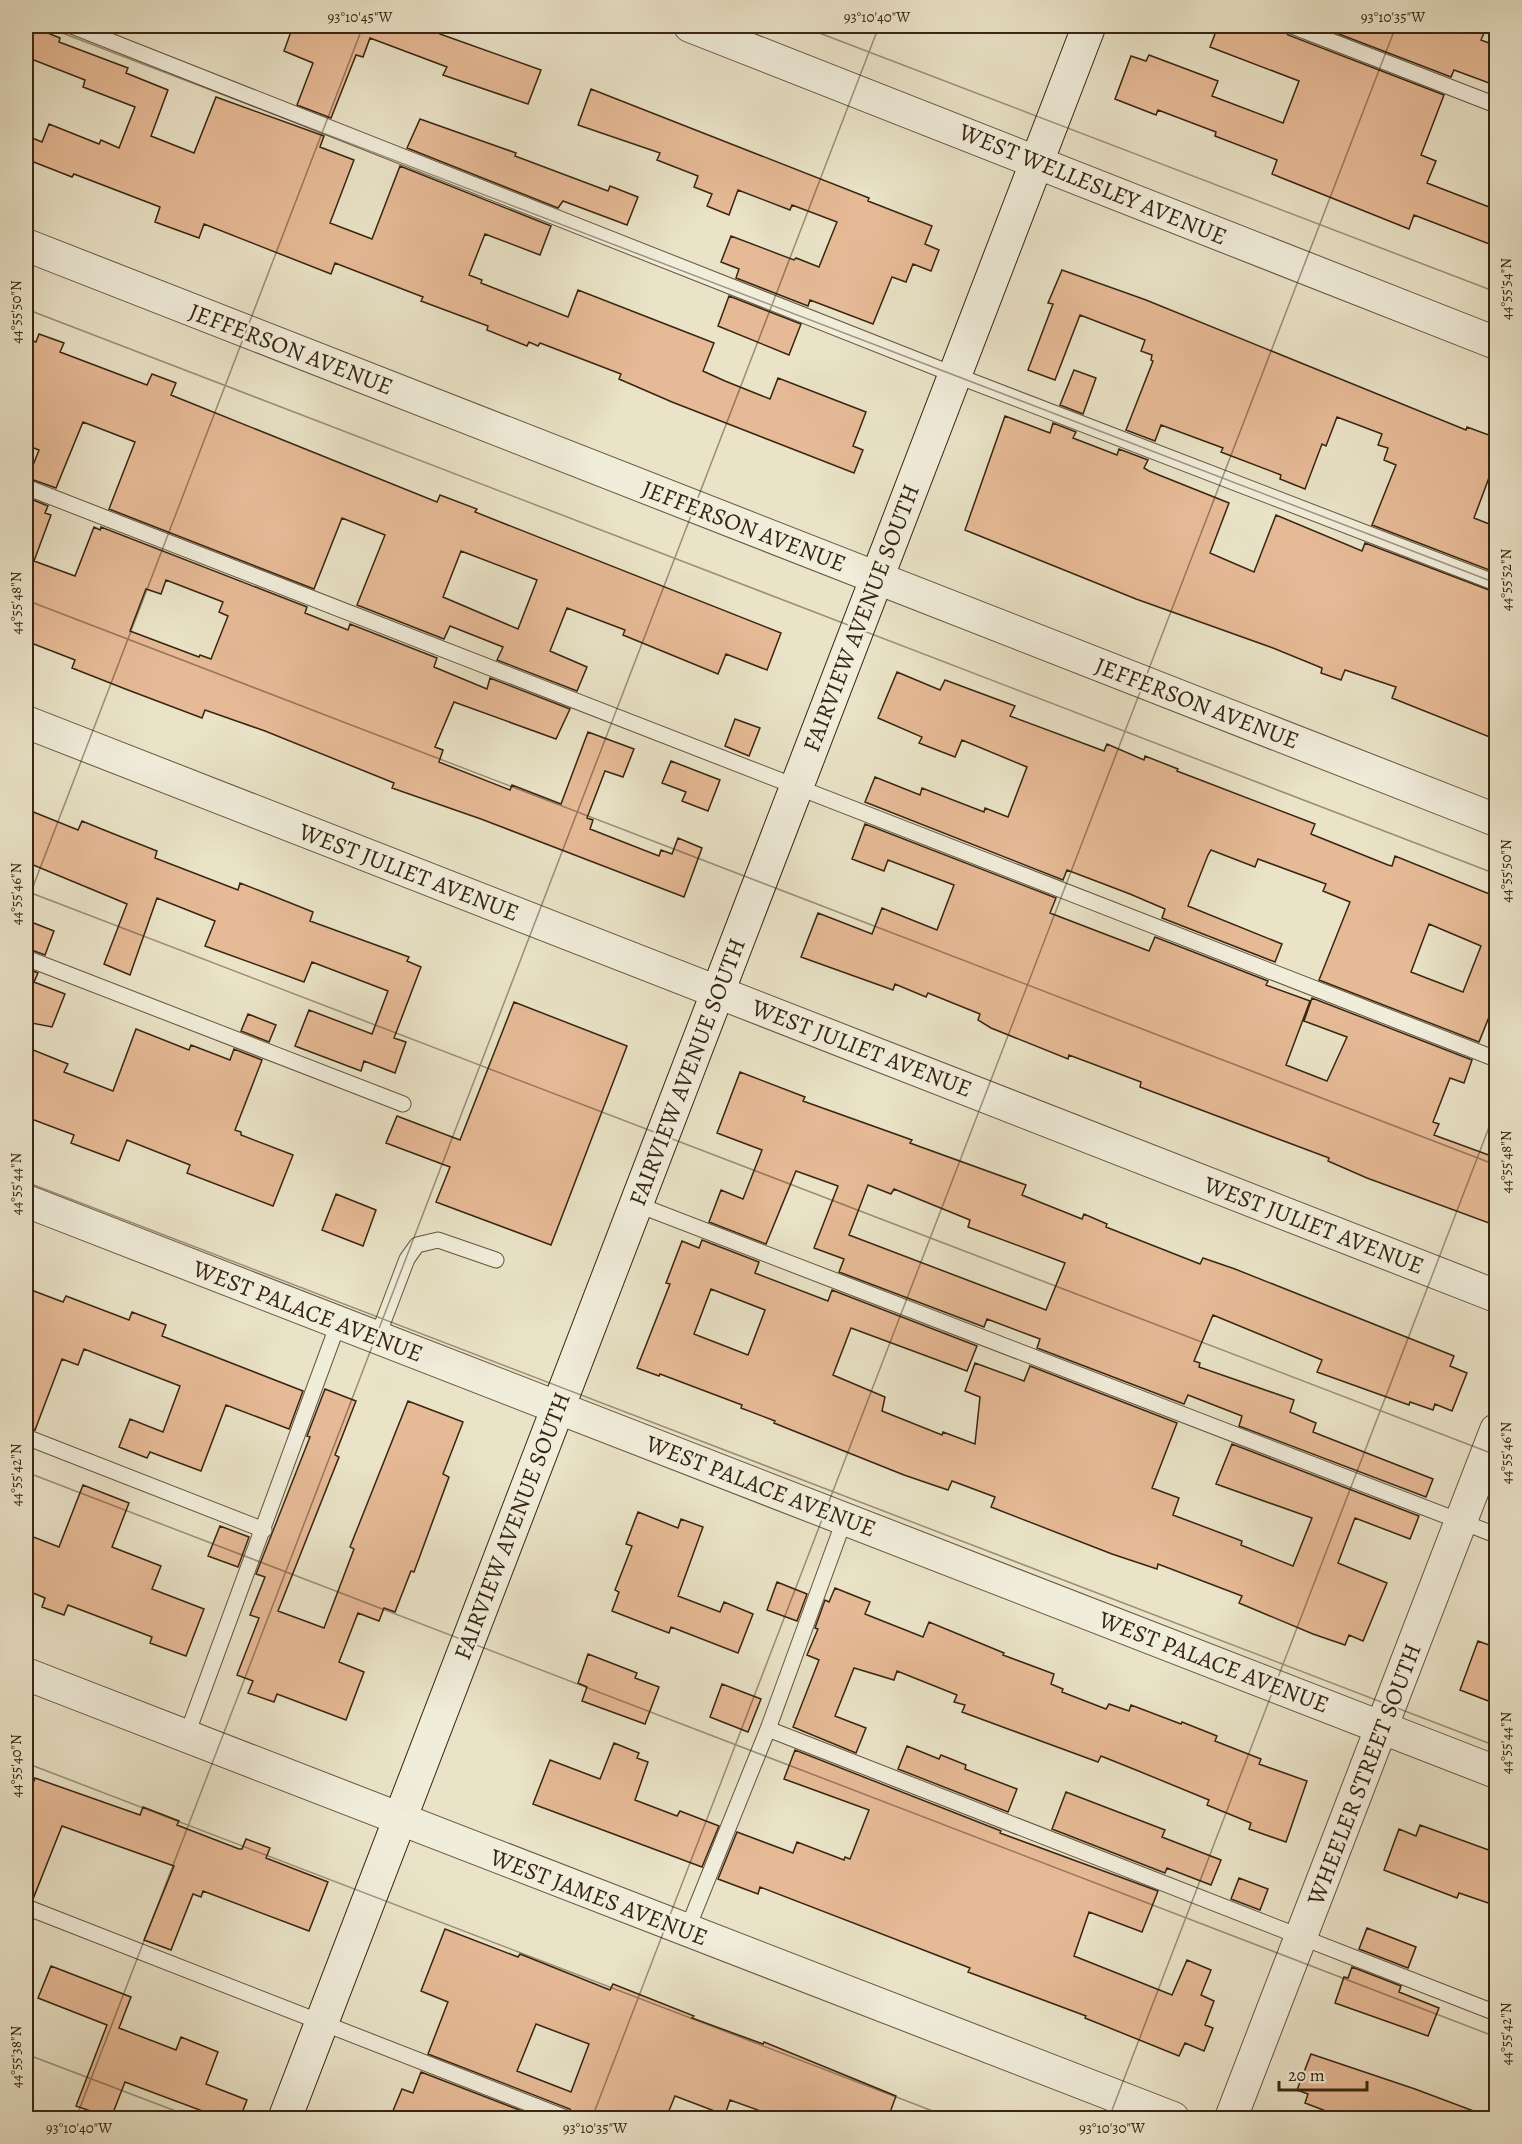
<svg xmlns="http://www.w3.org/2000/svg" width="1522" height="2144" font-family="Alegreya,serif">
<style>
.building{fill:#e6ba96;stroke:#382611;stroke-width:1.5;fill-rule:evenodd}
.lines{fill:none;stroke-linecap:round;stroke-linejoin:round}
.lane-casing{stroke:#64553e;stroke-width:17}
.street-casing{stroke:#64553e;stroke-width:34}
.secondary-casing{stroke:#382611;stroke-width:35}
.lane{stroke:#f1eddb;stroke-width:15}
.street{stroke:#f1eddb;stroke-width:32}
.secondary{stroke:#f1eddb;stroke-width:33}
.ticks{fill:none;stroke:#382611;stroke-width:1.5;stroke-opacity:0.45}
.labels{text-anchor:middle;dominant-baseline:central;stroke-width:4.5;stroke-linejoin:round;paint-order:stroke}
.street-label{font-size:24px;fill:#382611;stroke:#f1eddb}
.neatline{fill:none;stroke:#382611;stroke-width:2}
.ticks-label{font-size:15px;text-anchor:middle;fill:#382611}
</style>
<rect width="100%" height="100%" fill="#eae3c7"/>
<filter id="stains"><feTurbulence type="fractalNoise" baseFrequency=".00333" numOctaves="4"/><feColorMatrix values="0 0 0 0 .2 0 0 0 0 .09 0 0 0 0 .02 0 0 0 .5 -.17"/></filter>
<radialGradient id="worn" r=".72"><stop offset=".6" stop-color="#630" stop-opacity="0"/><stop offset="1" stop-color="#630" stop-opacity=".3"/></radialGradient>
<path class="building" d="M 293,26 L 443,26 L 440,34 L 541,70 L 528,104 L 443,75 L 447,67 L 370,38 L 363,57 L 356,55 L 331,118 L 297,105 L 313,63 L 284,51 Z
M 1218,26 L 1282,26 L 1288,35 L 1444,95 L 1421,155 L 1436,161 L 1427,183 L 1497,210 L 1497,247 L 1414,215 L 1409,229 L 1272,174 L 1277,160 L 1215,136 L 1216,132 L 1158,110 L 1156,115 L 1115,99 L 1131,56 L 1146,61 L 1149,55 L 1218,81 L 1212,96 L 1283,123 L 1299,81 L 1210,47 Z
M 1318,26 L 1487,26 L 1481,40 L 1497,46 L 1497,86 L 1454,70 L 1451,77 Z
M 33,27 L 60,38 L 59,42 L 128,68 L 126,73 L 168,90 L 151,136 L 194,153 L 216,97 L 324,136 L 320,147 L 354,160 L 330,223 L 372,239 L 400,166 L 551,226 L 540,255 L 485,234 L 469,275 L 482,280 L 481,283 L 568,317 L 578,290 L 714,343 L 703,371 L 725,381 L 770,399 L 778,378 L 866,412 L 853,446 L 863,450 L 854,473 L 672,402 L 619,379 L 621,374 L 540,343 L 538,346 L 529,342 L 527,346 L 487,330 L 488,326 L 421,301 L 423,297 L 335,263 L 331,274 L 204,224 L 199,238 L 155,222 L 160,207 L 74,174 L 72,177 L 26,159 L 30,137 L 42,142 L 49,124 L 99,144 L 101,140 L 119,148 L 135,107 L 83,87 L 85,80 L 26,57 L 26,47 Z
M 591,89 L 869,198 L 868,201 L 932,226 L 925,244 L 939,250 L 931,271 L 913,264 L 906,282 L 892,277 L 873,324 L 810,300 L 808,306 L 736,278 L 739,269 L 721,262 L 731,236 L 794,260 L 796,258 L 819,267 L 837,222 L 792,205 L 790,210 L 738,190 L 729,215 L 707,206 L 712,194 L 694,187 L 698,176 L 657,160 L 660,153 L 578,125 Z
M 420,119 L 516,153 L 515,156 L 608,191 L 610,186 L 638,197 L 627,225 L 563,201 L 558,208 L 407,148 Z
M 1062,270 L 1146,300 L 1466,430 L 1467,427 L 1497,438 L 1497,478 L 1490,475 L 1474,518 L 1497,527 L 1497,573 L 1372,525 L 1396,465 L 1384,460 L 1388,448 L 1378,445 L 1382,434 L 1337,417 L 1326,446 L 1322,444 L 1305,489 L 1280,479 L 1281,475 L 1221,452 L 1223,448 L 1161,425 L 1155,441 L 1126,430 L 1153,361 L 1151,360 L 1152,355 L 1141,351 L 1145,340 L 1080,315 L 1055,380 L 1028,370 L 1053,304 L 1048,303 Z
M 729,296 L 801,324 L 789,355 L 718,326 Z
M 39,334 L 64,343 L 60,352 L 147,385 L 152,374 L 176,383 L 171,395 L 437,502 L 440,495 L 477,509 L 475,512 L 781,633 L 767,670 L 726,654 L 718,674 L 623,635 L 625,630 L 567,608 L 550,651 L 587,667 L 577,691 L 497,660 L 503,647 L 450,626 L 444,639 L 357,605 L 385,535 L 342,518 L 314,589 L 109,509 L 135,442 L 83,422 L 56,488 L 28,478 L 39,450 L 26,445 L 26,338 L 36,342 ZM 461,551 L 537,580 L 518,629 L 443,597 Z
M 1074,370 L 1096,378 L 1083,414 L 1060,405 Z
M 1005,416 L 1050,433 L 1053,423 L 1076,432 L 1073,438 L 1117,455 L 1119,449 L 1148,460 L 1144,468 L 1149,471 L 1229,503 L 1210,553 L 1254,572 L 1276,515 L 1362,551 L 1365,543 L 1497,593 L 1497,740 L 1392,698 L 1396,687 L 1345,670 L 1341,680 L 1321,673 L 1322,668 L 1273,648 L 1136,599 L 965,530 Z
M 26,497 L 48,506 L 45,513 L 51,515 L 34,561 L 75,576 L 94,527 L 100,530 L 101,527 L 307,607 L 305,613 L 348,630 L 350,624 L 437,658 L 434,667 L 487,689 L 490,678 L 570,709 L 556,739 L 454,702 L 435,747 L 443,750 L 439,762 L 510,790 L 512,785 L 561,804 L 588,732 L 634,749 L 623,777 L 605,771 L 587,818 L 593,820 L 590,829 L 659,856 L 661,850 L 672,854 L 678,838 L 702,848 L 684,897 L 481,819 L 392,788 L 394,783 L 265,731 L 205,710 L 202,718 L 128,690 L 72,668 L 75,660 L 26,641 ZM 166,580 L 223,602 L 219,612 L 228,616 L 211,659 L 200,655 L 199,657 L 130,631 L 146,589 L 161,594 Z
M 897,672 L 940,690 L 945,680 L 1015,706 L 1010,716 L 1104,751 L 1107,744 L 1144,760 L 1145,756 L 1178,769 L 1177,771 L 1315,824 L 1311,834 L 1388,865 L 1392,866 L 1395,856 L 1497,897 L 1497,997 L 1479,1042 L 1319,980 L 1350,902 L 1323,891 L 1326,884 L 1258,859 L 1255,867 L 1211,850 L 1208,855 L 1188,906 L 1282,944 L 1275,962 L 1162,918 L 1165,909 L 1130,894 L 1067,870 L 1063,880 L 865,802 L 875,777 L 920,795 L 922,788 L 984,812 L 985,808 L 1008,817 L 1027,767 L 962,740 L 955,757 L 919,743 L 922,737 L 878,718 ZM 1429,924 L 1481,946 L 1463,992 L 1411,972 Z
M 735,719 L 760,728 L 749,756 L 725,746 Z
M 671,761 L 720,780 L 708,811 L 682,801 L 686,792 L 662,783 Z
M 26,809 L 78,830 L 82,821 L 104,830 L 157,851 L 155,858 L 238,890 L 240,883 L 263,892 L 313,912 L 310,921 L 409,957 L 407,961 L 421,967 L 394,1038 L 406,1042 L 395,1073 L 364,1061 L 361,1071 L 295,1046 L 309,1010 L 372,1034 L 388,991 L 312,962 L 304,982 L 205,946 L 215,921 L 157,898 L 130,975 L 104,964 L 127,904 L 26,862 Z
M 865,824 L 1056,898 L 1050,913 L 1149,951 L 1155,937 L 1268,981 L 1266,985 L 1310,1001 L 1286,1065 L 1327,1081 L 1347,1037 L 1304,1021 L 1312,998 L 1472,1060 L 1464,1083 L 1450,1078 L 1433,1122 L 1439,1124 L 1434,1135 L 1497,1158 L 1497,1226 L 1367,1178 L 1328,1161 L 1329,1158 L 1140,1087 L 1141,1082 L 1069,1055 L 1068,1059 L 991,1028 L 978,1020 L 980,1014 L 928,993 L 926,997 L 895,984 L 893,990 L 801,957 L 818,913 L 872,934 L 882,908 L 937,930 L 954,885 L 888,860 L 884,871 L 852,859 Z
M 26,920 L 54,931 L 45,955 L 26,948 Z
M 26,968 L 38,973 L 34,982 L 65,994 L 52,1027 L 26,1022 Z
M 514,1002 L 627,1046 L 551,1245 L 436,1202 L 450,1167 L 386,1143 L 397,1116 L 460,1140 Z
M 248,1014 L 276,1025 L 269,1042 L 241,1031 Z
M 136,1029 L 189,1050 L 191,1045 L 230,1060 L 234,1049 L 262,1060 L 235,1130 L 241,1132 L 241,1135 L 293,1155 L 273,1206 L 187,1173 L 190,1165 L 127,1140 L 119,1161 L 71,1143 L 74,1135 L 26,1117 L 26,1047 L 68,1064 L 64,1072 L 113,1091 Z
M 740,1072 L 805,1097 L 803,1101 L 912,1140 L 910,1143 L 1026,1185 L 1022,1195 L 1082,1219 L 1084,1214 L 1107,1224 L 1106,1227 L 1200,1264 L 1203,1258 L 1235,1269 L 1454,1356 L 1450,1366 L 1467,1373 L 1452,1411 L 1435,1404 L 1433,1410 L 1410,1402 L 1409,1405 L 1317,1372 L 1322,1360 L 1213,1315 L 1194,1361 L 1200,1363 L 1199,1367 L 1294,1400 L 1290,1412 L 1316,1423 L 1313,1432 L 1433,1479 L 1426,1497 L 1239,1426 L 1242,1416 L 1188,1395 L 1184,1404 L 1037,1348 L 1040,1339 L 987,1319 L 984,1327 L 839,1272 L 844,1259 L 814,1248 L 838,1186 L 796,1171 L 766,1244 L 709,1222 L 721,1190 L 743,1199 L 762,1150 L 717,1133 ZM 868,1185 L 891,1194 L 894,1189 L 970,1220 L 968,1227 L 1065,1263 L 1046,1310 L 849,1235 Z
M 336,1194 L 376,1210 L 363,1246 L 322,1230 Z
M 702,1240 L 759,1262 L 755,1273 L 828,1301 L 832,1290 L 977,1346 L 967,1371 L 851,1328 L 833,1375 L 885,1397 L 882,1411 L 942,1435 L 943,1432 L 975,1444 L 980,1397 L 965,1391 L 975,1363 L 1024,1381 L 1030,1366 L 1177,1423 L 1152,1488 L 1179,1498 L 1173,1515 L 1242,1541 L 1241,1545 L 1293,1566 L 1312,1518 L 1216,1484 L 1232,1444 L 1419,1516 L 1410,1539 L 1355,1518 L 1338,1563 L 1387,1583 L 1363,1641 L 1349,1635 L 1345,1645 L 1313,1634 L 1239,1603 L 1242,1596 L 1158,1564 L 1157,1569 L 1112,1554 L 991,1507 L 995,1497 L 952,1481 L 948,1490 L 904,1475 L 774,1423 L 775,1421 L 741,1408 L 742,1405 L 660,1374 L 659,1376 L 637,1368 L 670,1284 L 666,1283 L 682,1241 L 699,1248 ZM 711,1289 L 765,1310 L 748,1355 L 694,1334 Z
M 26,1288 L 63,1302 L 66,1296 L 129,1320 L 132,1312 L 166,1325 L 162,1336 L 303,1391 L 289,1429 L 226,1405 L 201,1471 L 150,1452 L 147,1458 L 119,1447 L 130,1419 L 163,1432 L 180,1386 L 84,1349 L 78,1365 L 62,1359 L 35,1430 L 26,1427 Z
M 325,1389 L 356,1401 L 335,1455 L 339,1457 L 278,1611 L 324,1628 L 354,1549 L 350,1547 L 408,1401 L 463,1422 L 443,1474 L 449,1477 L 414,1572 L 411,1571 L 395,1612 L 384,1608 L 379,1621 L 358,1613 L 339,1662 L 364,1672 L 346,1720 L 277,1694 L 274,1702 L 248,1693 L 253,1681 L 237,1675 L 259,1618 L 250,1615 L 265,1577 L 256,1574 L 310,1437 L 307,1436 Z
M 83,1485 L 129,1503 L 112,1547 L 161,1566 L 152,1589 L 204,1609 L 186,1656 L 150,1643 L 152,1637 L 68,1605 L 64,1615 L 42,1607 L 45,1598 L 26,1590 L 26,1534 L 59,1547 Z
M 638,1512 L 678,1528 L 681,1519 L 703,1527 L 678,1596 L 720,1612 L 724,1602 L 753,1614 L 738,1653 L 671,1627 L 669,1633 L 612,1611 L 619,1592 L 615,1590 L 632,1546 L 626,1544 Z
M 220,1526 L 249,1537 L 238,1567 L 208,1556 Z
M 777,1582 L 807,1594 L 797,1621 L 767,1610 Z
M 835,1588 L 870,1602 L 865,1614 L 923,1637 L 929,1622 L 1004,1653 L 1003,1655 L 1054,1674 L 1051,1684 L 1063,1689 L 1062,1692 L 1106,1709 L 1109,1704 L 1129,1711 L 1131,1705 L 1181,1724 L 1182,1722 L 1217,1736 L 1215,1741 L 1261,1759 L 1259,1764 L 1307,1781 L 1286,1842 L 1249,1829 L 1251,1823 L 1207,1805 L 1209,1800 L 1136,1770 L 1101,1756 L 1098,1762 L 962,1712 L 965,1705 L 954,1702 L 957,1695 L 897,1671 L 894,1680 L 854,1668 L 835,1716 L 866,1728 L 856,1753 L 793,1727 L 819,1660 L 807,1655 L 818,1629 L 815,1628 L 825,1600 L 829,1602 Z
M 1478,1641 L 1497,1648 L 1497,1689 L 1491,1702 L 1460,1690 Z
M 588,1654 L 637,1673 L 635,1678 L 659,1687 L 645,1724 L 582,1701 L 587,1687 L 578,1683 Z
M 722,1684 L 761,1699 L 748,1732 L 710,1717 Z
M 614,1743 L 639,1753 L 637,1758 L 648,1762 L 635,1800 L 677,1816 L 680,1811 L 719,1826 L 702,1867 L 533,1804 L 550,1760 L 600,1779 Z
M 907,1746 L 939,1759 L 941,1755 L 966,1765 L 965,1769 L 1017,1789 L 1008,1812 L 898,1769 Z
M 795,1750 L 1001,1831 L 1000,1833 L 1158,1891 L 1142,1932 L 1089,1912 L 1074,1956 L 1172,1995 L 1187,1960 L 1211,1970 L 1201,1995 L 1214,2001 L 1205,2025 L 1213,2028 L 1204,2051 L 1185,2043 L 1179,2056 L 1085,2018 L 1086,2016 L 968,1972 L 970,1968 L 760,1887 L 758,1894 L 718,1879 L 737,1832 L 793,1853 L 797,1842 L 844,1860 L 845,1857 L 850,1859 L 869,1810 L 784,1779 Z
M 35,1778 L 140,1815 L 143,1807 L 179,1821 L 177,1825 L 239,1849 L 242,1849 L 246,1839 L 270,1848 L 266,1858 L 328,1882 L 309,1931 L 203,1891 L 201,1897 L 193,1894 L 171,1950 L 144,1940 L 174,1866 L 62,1826 L 33,1899 L 26,1897 L 26,1802 Z
M 1066,1792 L 1165,1830 L 1162,1837 L 1221,1860 L 1211,1885 L 1167,1868 L 1165,1873 L 1052,1829 Z
M 1420,1825 L 1497,1853 L 1497,1906 L 1459,1893 L 1457,1898 L 1384,1870 L 1399,1829 L 1416,1836 Z
M 1239,1878 L 1268,1889 L 1260,1910 L 1231,1899 Z
M 1367,1928 L 1416,1947 L 1408,1968 L 1359,1949 Z
M 445,1929 L 518,1957 L 520,1954 L 610,1990 L 613,1984 L 694,2016 L 692,2018 L 763,2044 L 764,2042 L 896,2096 L 888,2118 L 780,2118 L 730,2100 L 725,2115 L 675,2096 L 666,2118 L 575,2118 L 570,2109 L 428,2054 L 448,2002 L 421,1991 ZM 536,2024 L 589,2044 L 571,2092 L 517,2071 Z
M 51,1966 L 131,1997 L 119,2028 L 176,2050 L 181,2037 L 218,2052 L 206,2084 L 247,2100 L 240,2118 L 221,2118 L 125,2082 L 111,2118 L 76,2106 L 107,2025 L 38,1998 Z
M 1352,1967 L 1401,1986 L 1399,1992 L 1439,2008 L 1428,2036 L 1335,2003 L 1344,1977 L 1348,1978 Z
M 1311,2054 L 1415,2089 L 1487,2116 L 1487,2118 L 1344,2118 L 1305,2103 L 1308,2094 L 1297,2090 Z
M 421,2072 L 540,2118 L 390,2118 L 402,2089 L 413,2093 Z"/>
<g class="lines">
<g class="lane-casing">
<path id="lane" d="M 72,26 L 955,375 L 1496,583
M 1292,26 L 1496,105
M 26,487 L 1496,1059
M 26,958 L 403,1104
M 636,1204 L 1496,1535
M 377,1338 L 407,1259 L 417,1245 L 438,1240 L 496,1260
M 26,1437 L 264,1530
M 768,1729 L 1496,2013
M 186,1737 L 338,1324
M 26,1907 L 566,2118
M 687,1930 L 768,1729 L 845,1518"/>
</g>
<g class="street-casing">
<path id="street" d="M 690,26 L 1496,343
M 26,245 L 1496,820
M 26,722 L 1496,1296
M 26,1201 L 1496,1772
M 26,1674 L 1173,2118
M 1231,2118 L 1496,1430"/>
</g>
<g class="secondary-casing">
<path id="secondary" d="M 285,2118 L 1089,26"/>
</g>
<use href="#lane" class="lane"/>
<use href="#street" class="street"/>
<use href="#secondary" class="secondary"/>
</g>
<path class="ticks" d="M 44,26 L 1496,583M 801,26 L 1496,292M 26,309 L 1496,874M 26,600 L 1496,1165M 26,891 L 1496,1455M 26,905 L 363,26M 26,1182 L 1496,1746M 26,1472 L 1496,2037M 26,1763 L 951,2118M 26,2054 L 194,2118M 76,2118 L 879,26M 592,2118 L 1396,26M 1109,2118 L 1496,1109"/>
<g class="labels">
<g class="street-label">
<text transform="translate(1093 184) rotate(22)">WEST WELLESLEY AVENUE</text>
<text transform="translate(291 349) rotate(21)">JEFFERSON AVENUE</text>
<text transform="translate(744 526) rotate(21)">JEFFERSON AVENUE</text>
<text transform="translate(861 618) rotate(-69)">FAIRVIEW AVENUE SOUTH</text>
<text transform="translate(1197 703) rotate(21)">JEFFERSON AVENUE</text>
<text transform="translate(409 872) rotate(21)">WEST JULIET AVENUE</text>
<text transform="translate(862 1048) rotate(21)">WEST JULIET AVENUE</text>
<text transform="translate(687 1072) rotate(-69)">FAIRVIEW AVENUE SOUTH</text>
<text transform="translate(1314 1225) rotate(21)">WEST JULIET AVENUE</text>
<text transform="translate(308 1311) rotate(21)">WEST PALACE AVENUE</text>
<text transform="translate(761 1486) rotate(21)">WEST PALACE AVENUE</text>
<text transform="translate(512 1526) rotate(-69)">FAIRVIEW AVENUE SOUTH</text>
<text transform="translate(1214 1662) rotate(21)">WEST PALACE AVENUE</text>
<text transform="translate(1364 1774) rotate(-69)">WHEELER STREET SOUTH</text>
<text transform="translate(599 1897) rotate(21)">WEST JAMES AVENUE</text>
</g>
</g>
<rect width="1522" height="2144" fill="none" stroke="#eae3c7" stroke-width="66"/>
<path d="M1279 2081v9h88v-9" fill="none" stroke="#382611" stroke-width="3"/>
<text x="1288" y="2081" font-size="18" fill="#382611" stroke="#f1eddb" stroke-width="4.5" paint-order="stroke">20 m</text>
<rect x="33" y="33" width="1456" height="2078" class="neatline"/>
<g class="ticks-label">
<text x="360" y="22">93°10'45"W</text>
<text x="877" y="22">93°10'40"W</text>
<text x="1393" y="22">93°10'35"W</text>
<text transform="translate(1506 289) rotate(-90)" y="5">44°55'54"N</text>
<text transform="translate(16 312) rotate(-90)" y="5">44°55'50"N</text>
<text transform="translate(1506 580) rotate(-90)" y="5">44°55'52"N</text>
<text transform="translate(16 603) rotate(-90)" y="5">44°55'48"N</text>
<text transform="translate(1506 871) rotate(-90)" y="5">44°55'50"N</text>
<text transform="translate(16 894) rotate(-90)" y="5">44°55'46"N</text>
<text transform="translate(1506 1162) rotate(-90)" y="5">44°55'48"N</text>
<text transform="translate(16 1184) rotate(-90)" y="5">44°55'44"N</text>
<text transform="translate(1506 1453) rotate(-90)" y="5">44°55'46"N</text>
<text transform="translate(16 1475) rotate(-90)" y="5">44°55'42"N</text>
<text transform="translate(1506 1743) rotate(-90)" y="5">44°55'44"N</text>
<text transform="translate(16 1766) rotate(-90)" y="5">44°55'40"N</text>
<text transform="translate(1506 2034) rotate(-90)" y="5">44°55'42"N</text>
<text transform="translate(16 2057) rotate(-90)" y="5">44°55'38"N</text>
<text x="79" y="2133">93°10'40"W</text>
<text x="595" y="2133">93°10'35"W</text>
<text x="1112" y="2133">93°10'30"W</text>
</g>
<rect width="100%" height="100%" filter="url(#stains)"/>
<rect width="100%" height="100%" fill="url(#worn)"/>
</svg>
